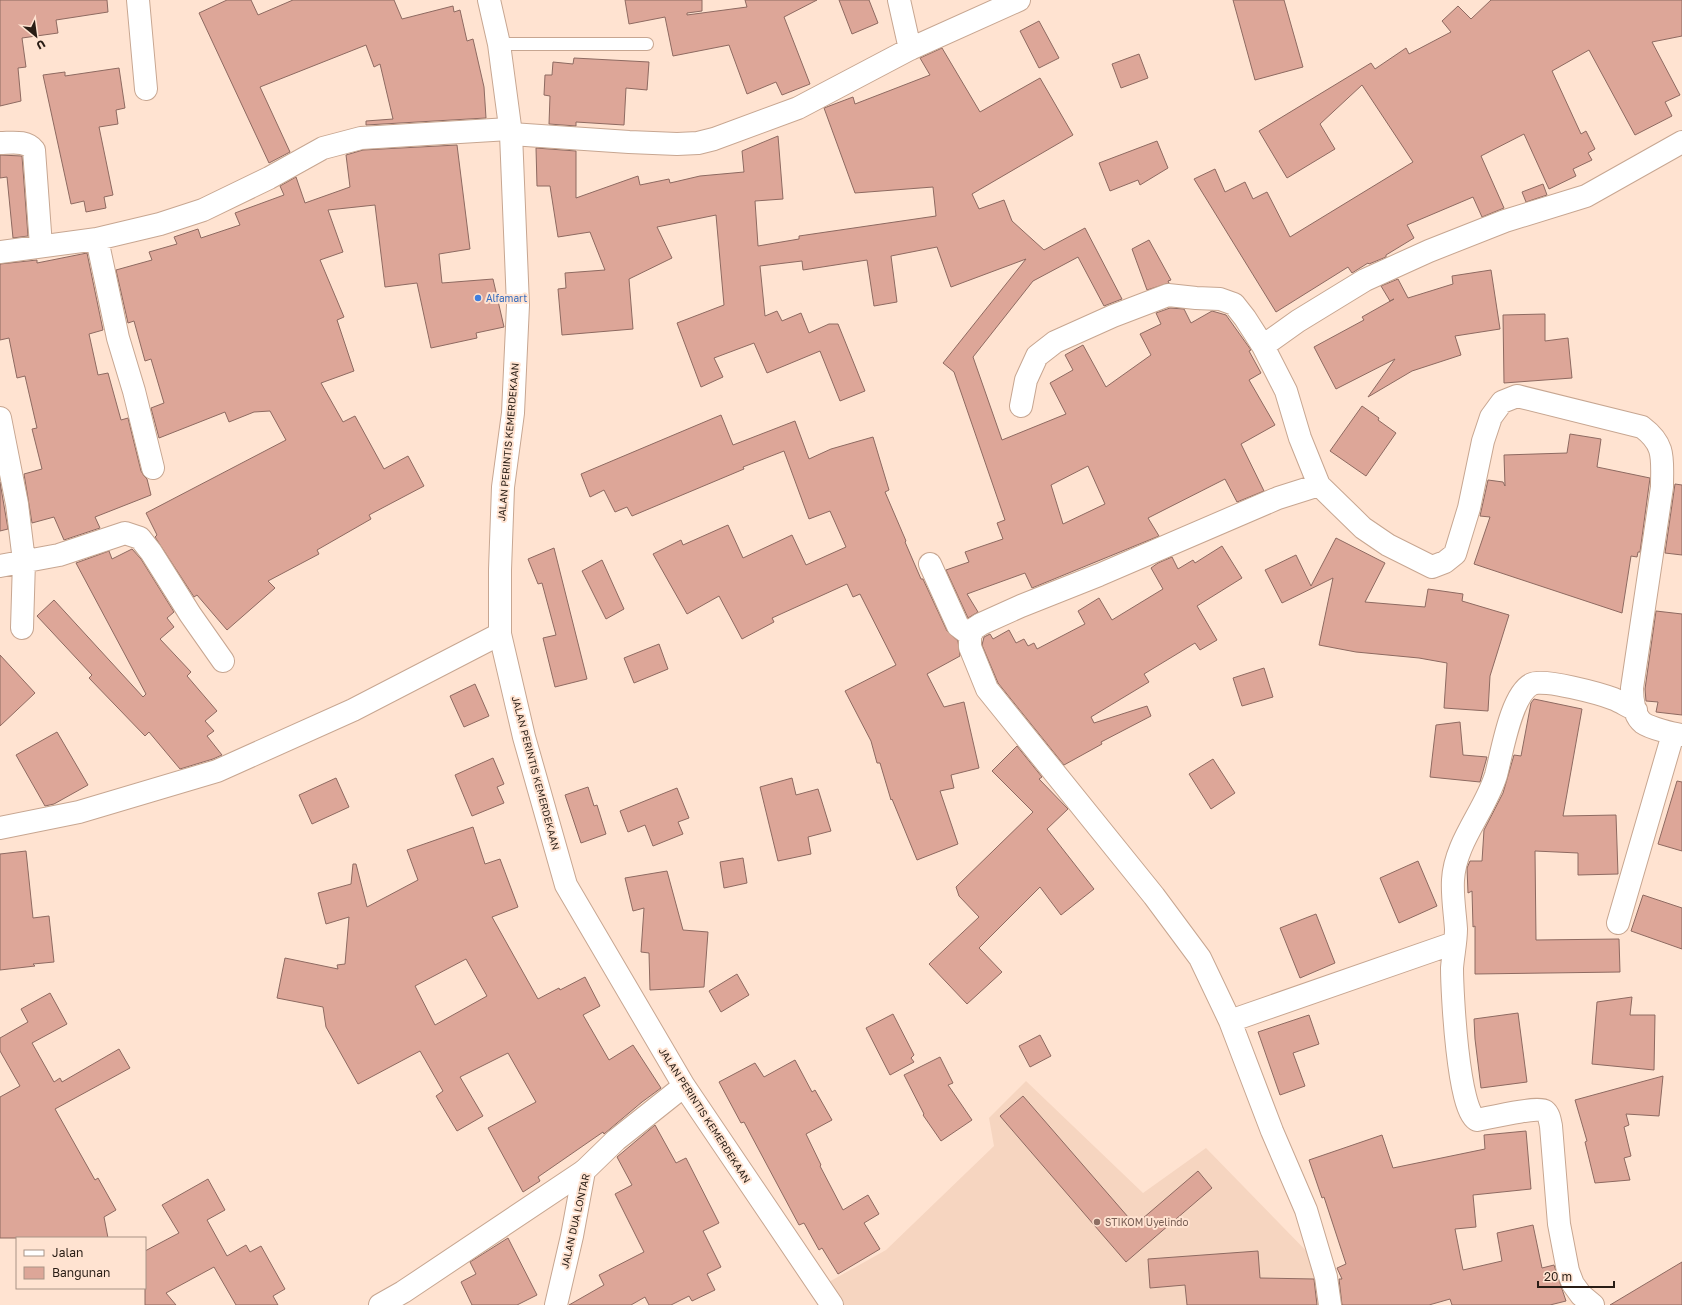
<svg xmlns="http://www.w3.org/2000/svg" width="1682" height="1305" font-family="'Golos Text',sans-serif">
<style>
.built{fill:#f6d5c0}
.building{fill:#dda698;stroke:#8e6a61;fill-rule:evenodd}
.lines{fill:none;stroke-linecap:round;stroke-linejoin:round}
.lane-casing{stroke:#c7a691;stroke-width:14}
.street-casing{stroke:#c7a691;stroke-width:24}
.secondary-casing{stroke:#c7a691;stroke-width:24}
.lane{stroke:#fff;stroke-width:12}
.street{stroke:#fff;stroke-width:22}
.secondary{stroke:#fff;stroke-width:22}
.shop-dot{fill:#3f7fe0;stroke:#ffe3d1;stroke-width:1.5}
.education-dot{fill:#8d6e63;stroke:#ffe3d1;stroke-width:1.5}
.labels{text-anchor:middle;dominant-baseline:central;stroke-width:4;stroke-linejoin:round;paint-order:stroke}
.shop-label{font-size:10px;fill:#366cbe;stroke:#ffe3d1;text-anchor:start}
.street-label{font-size:10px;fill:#291d15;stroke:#ffe3d1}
.education-label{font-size:10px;fill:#785e54;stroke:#ffe3d1;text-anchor:start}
</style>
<rect width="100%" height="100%" fill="#ffe3d1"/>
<path class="built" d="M 1026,1081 L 1143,1193 L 1206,1148 L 1320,1265 L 1325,1305 L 835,1305 L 818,1288 L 886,1250 L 994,1146 L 989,1118 Z"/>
<path class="building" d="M 0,0 L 107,0 L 108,12 L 56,20 L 58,33 L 22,38 L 26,67 L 18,68 L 21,101 L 0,106 Z
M 227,0 L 251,0 L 258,15 L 293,0 L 394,0 L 402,19 L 453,6 L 454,12 L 460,10 L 467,41 L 473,39 L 484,87 L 486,118 L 366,125 L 366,121 L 393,119 L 380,64 L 374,67 L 366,45 L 260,87 L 290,152 L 269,163 L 199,13 Z
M 625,0 L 702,0 L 702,11 L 687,13 L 687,15 L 747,7 L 745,0 L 817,0 L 784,17 L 810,84 L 782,95 L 776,82 L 747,94 L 729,45 L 673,56 L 665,17 L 629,24 Z
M 839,0 L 869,0 L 878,23 L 852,34 Z
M 1233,0 L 1284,0 L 1303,67 L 1255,80 Z
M 1491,0 L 1682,0 L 1682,36 L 1652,42 L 1680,95 L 1665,102 L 1672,116 L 1635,135 L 1589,50 L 1552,71 L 1581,134 L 1586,131 L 1595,149 L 1588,153 L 1592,160 L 1573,169 L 1576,176 L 1549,189 L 1524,134 L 1481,156 L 1504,208 L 1482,217 L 1473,197 L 1407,225 L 1414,238 L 1386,255 L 1386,257 L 1369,264 L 1368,263 L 1352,273 L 1348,267 L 1276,312 L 1194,179 L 1215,169 L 1225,192 L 1245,182 L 1253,199 L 1267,192 L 1290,237 L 1413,162 L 1362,85 L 1320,124 L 1335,149 L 1287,178 L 1259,131 L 1371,63 L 1375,69 L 1406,48 L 1409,54 L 1451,32 L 1442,21 L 1458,6 L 1471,19 Z
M 1039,21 L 1059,58 L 1039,68 L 1020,31 Z
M 942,48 L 980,112 L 1040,78 L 1073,135 L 972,194 L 979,209 L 1004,200 L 1012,221 L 1044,250 L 1085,228 L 1122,299 L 1104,306 L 1078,257 L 1033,281 L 973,357 L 1002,440 L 1066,414 L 1050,383 L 1073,370 L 1065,355 L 1083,345 L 1106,387 L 1151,355 L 1140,334 L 1161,324 L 1156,313 L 1170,308 L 1184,309 L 1191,323 L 1212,311 L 1226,315 L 1251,350 L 1249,351 L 1261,373 L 1249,380 L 1275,425 L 1241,444 L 1264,491 L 1237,502 L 1225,479 L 1148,518 L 1159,536 L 1032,588 L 1025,573 L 967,594 L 978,612 L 968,618 L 946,570 L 969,562 L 965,552 L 1003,539 L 997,523 L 1005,520 L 954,372 L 943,363 L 1026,259 L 951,287 L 937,247 L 891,256 L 897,302 L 874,306 L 867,260 L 803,270 L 802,261 L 760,266 L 765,316 L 777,311 L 782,321 L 801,313 L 809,333 L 829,324 L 838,324 L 865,391 L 840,401 L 820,351 L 767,373 L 754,343 L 714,358 L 723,377 L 701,387 L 677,323 L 724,305 L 716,215 L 657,227 L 672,258 L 629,279 L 633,329 L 562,335 L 558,289 L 566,288 L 565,273 L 605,270 L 590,232 L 558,237 L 550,186 L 537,186 L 536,148 L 576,151 L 576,198 L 638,176 L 640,185 L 669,179 L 670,183 L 700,176 L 744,172 L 742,151 L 778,136 L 783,199 L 755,201 L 758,246 L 799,239 L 799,236 L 936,216 L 933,187 L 855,193 L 824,108 L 853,97 L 855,104 L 930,75 L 920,58 ZM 1088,466 L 1105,504 L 1063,524 L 1051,485 Z
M 1139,54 L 1148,78 L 1121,88 L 1112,64 Z
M 574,58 L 649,62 L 647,90 L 626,88 L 624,125 L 576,122 L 576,126 L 549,124 L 550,96 L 544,95 L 545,75 L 552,75 L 553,62 L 573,64 Z
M 119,68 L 125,108 L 116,110 L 118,124 L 99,127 L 113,195 L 104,197 L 106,208 L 86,212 L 84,201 L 71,204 L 43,75 L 65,72 L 65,76 Z
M 1157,141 L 1168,168 L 1140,185 L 1138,180 L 1110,191 L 1099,163 Z
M 457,145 L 470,249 L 439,254 L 442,283 L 493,279 L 504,327 L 476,333 L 477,338 L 431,348 L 417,283 L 385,287 L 375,205 L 328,210 L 343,252 L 320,260 L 344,317 L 337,320 L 354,371 L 321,383 L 343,422 L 355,416 L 384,469 L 408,456 L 424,486 L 369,515 L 371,519 L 317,550 L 319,554 L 268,581 L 275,588 L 227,630 L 197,595 L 194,597 L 155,537 L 157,535 L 146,513 L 286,440 L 270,411 L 254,412 L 229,422 L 225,412 L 159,438 L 151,408 L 164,403 L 151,359 L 145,361 L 134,321 L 128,323 L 116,270 L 152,260 L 149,252 L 177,244 L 174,237 L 198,229 L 201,238 L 240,225 L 235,213 L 284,195 L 280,186 L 296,177 L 305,203 L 350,187 L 346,155 L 363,150 Z
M 0,155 L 22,156 L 28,236 L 13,238 L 7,177 L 0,178 Z
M 1543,184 L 1547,195 L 1526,202 L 1522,192 Z
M 1149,240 L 1171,280 L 1168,281 L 1169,283 L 1147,290 L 1132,249 Z
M 87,253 L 103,330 L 89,334 L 98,375 L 108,373 L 121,420 L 128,418 L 141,471 L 144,476 L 147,479 L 151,495 L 95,517 L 100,528 L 64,540 L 54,517 L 32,523 L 24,474 L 42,469 L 32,429 L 37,428 L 25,376 L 17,378 L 9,338 L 0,340 L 0,264 L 37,260 L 37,263 Z
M 1491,270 L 1500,329 L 1455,336 L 1461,355 L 1412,371 L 1368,397 L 1395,359 L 1336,389 L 1314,347 L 1364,320 L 1362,317 L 1394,299 L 1390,301 L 1381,286 L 1398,279 L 1408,298 L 1453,284 L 1452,276 Z
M 1545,314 L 1545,341 L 1568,338 L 1572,378 L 1504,383 L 1503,315 Z
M 1362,406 L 1379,418 L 1378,420 L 1396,433 L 1366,476 L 1330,451 Z
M 721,415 L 733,445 L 795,421 L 809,459 L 831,449 L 873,437 L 889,490 L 885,492 L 906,541 L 905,542 L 921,579 L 923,579 L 947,631 L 958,641 L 960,656 L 927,674 L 944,707 L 964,702 L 979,768 L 951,775 L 954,788 L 940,791 L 958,844 L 917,860 L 892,799 L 891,800 L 880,763 L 877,763 L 871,741 L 845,691 L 896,665 L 860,594 L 853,597 L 847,584 L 772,618 L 774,622 L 742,639 L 719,596 L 687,614 L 653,554 L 681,540 L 683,545 L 728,525 L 743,558 L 792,535 L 806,565 L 846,547 L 830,511 L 809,519 L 784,451 L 743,467 L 744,469 L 632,516 L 627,507 L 615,512 L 604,490 L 590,497 L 581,474 Z
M 1570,434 L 1601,439 L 1597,467 L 1650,478 L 1640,552 L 1638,552 L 1637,557 L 1631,556 L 1622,613 L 1474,564 L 1490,517 L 1480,516 L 1488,480 L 1503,482 L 1505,486 L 1504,455 L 1567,453 Z
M 0,482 L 8,529 L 0,531 Z
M 1675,484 L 1682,485 L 1682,555 L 1665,553 Z
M 1336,538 L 1385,563 L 1365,602 L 1425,607 L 1428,589 L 1463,594 L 1462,601 L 1509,615 L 1490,676 L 1488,711 L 1444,708 L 1447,663 L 1419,658 L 1356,652 L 1319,645 L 1333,578 L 1282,603 L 1265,570 L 1296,555 L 1311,586 Z
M 1222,546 L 1242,578 L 1197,606 L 1217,640 L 1200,650 L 1195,643 L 1144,674 L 1149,682 L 1091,717 L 1094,723 L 1147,706 L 1151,716 L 1101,742 L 1102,744 L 1064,765 L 998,683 L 982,645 L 984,637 L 990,634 L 993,639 L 1009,630 L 1016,643 L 1024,639 L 1028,646 L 1034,643 L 1037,649 L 1085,624 L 1078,611 L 1099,598 L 1112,620 L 1163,589 L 1151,568 L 1158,563 L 1172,557 L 1178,569 L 1193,560 L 1195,563 Z
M 554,548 L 587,679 L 555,687 L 543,638 L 556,635 L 542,583 L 538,584 L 528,559 Z
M 132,549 L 141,559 L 174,612 L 167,618 L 174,627 L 160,639 L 191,672 L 187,676 L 217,711 L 205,721 L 214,731 L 207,736 L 222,755 L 213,759 L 180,769 L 149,732 L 145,736 L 89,678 L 92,675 L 37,616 L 54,600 L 143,697 L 146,694 L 76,563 L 109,551 L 112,559 Z
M 602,560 L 624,609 L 606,619 L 582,571 Z
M 1656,611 L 1682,614 L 1682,715 L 1656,712 L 1658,702 L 1646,701 L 1645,689 Z
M 659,644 L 668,669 L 634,683 L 624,658 Z
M 0,655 L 35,693 L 0,726 Z
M 1264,668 L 1273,697 L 1242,706 L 1233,678 Z
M 475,684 L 489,716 L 464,727 L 450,696 Z
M 1534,699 L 1582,709 L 1563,816 L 1616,815 L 1618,874 L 1578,875 L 1578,853 L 1535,851 L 1536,940 L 1619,939 L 1620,972 L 1475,974 L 1475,926 L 1473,927 L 1472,891 L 1468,893 L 1467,868 L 1470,861 L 1482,861 L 1484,830 L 1503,793 L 1514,755 L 1521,756 L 1531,703 Z
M 1460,722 L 1463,755 L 1487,757 L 1480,782 L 1430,777 L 1436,725 Z
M 57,732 L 88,785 L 54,804 L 45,806 L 16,755 Z
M 1017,746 L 1042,777 L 1039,779 L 1068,809 L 1047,829 L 1094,889 L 1061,915 L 1040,887 L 979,948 L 1002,972 L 967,1004 L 929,964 L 979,917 L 959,896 L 956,887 L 1033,812 L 992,771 Z
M 493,758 L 504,784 L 497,787 L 504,803 L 472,816 L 455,775 Z
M 1213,759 L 1235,793 L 1211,809 L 1189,774 Z
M 336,778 L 349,807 L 312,824 L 299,795 Z
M 792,778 L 796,795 L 818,789 L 831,831 L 808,837 L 811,854 L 778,861 L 760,787 Z
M 1677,781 L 1682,782 L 1682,851 L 1658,844 Z
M 588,787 L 594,806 L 597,805 L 606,834 L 581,843 L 565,795 Z
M 677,788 L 689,818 L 678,822 L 683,834 L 653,846 L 645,825 L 628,832 L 620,811 Z
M 473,827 L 485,864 L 500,859 L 518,907 L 492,917 L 538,999 L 559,988 L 560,990 L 585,977 L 600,1006 L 583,1015 L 609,1060 L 633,1045 L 661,1088 L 642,1102 L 604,1134 L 603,1132 L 538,1177 L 540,1181 L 523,1192 L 488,1128 L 536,1102 L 508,1053 L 460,1077 L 483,1116 L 457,1131 L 436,1096 L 443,1091 L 420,1051 L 358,1084 L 326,1027 L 323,1007 L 277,998 L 285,958 L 338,969 L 337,965 L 345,964 L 349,917 L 326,924 L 318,893 L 351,884 L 353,864 L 356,864 L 367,907 L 418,880 L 407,850 ZM 466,959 L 487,996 L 435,1025 L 415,986 Z
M 26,851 L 33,918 L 49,916 L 54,962 L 33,964 L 35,966 L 0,970 L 0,854 Z
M 743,858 L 747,883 L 724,888 L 720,862 Z
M 1418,861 L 1437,906 L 1399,923 L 1380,878 Z
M 667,871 L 683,930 L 708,932 L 704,987 L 650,990 L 649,953 L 641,952 L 644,908 L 633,911 L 625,878 Z
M 1643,895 L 1682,908 L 1682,949 L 1631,931 Z
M 1316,914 L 1335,963 L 1300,978 L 1280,928 Z
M 737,974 L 749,995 L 721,1012 L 709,991 Z
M 50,993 L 67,1024 L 32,1043 L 54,1082 L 60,1078 L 62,1082 L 119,1049 L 130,1068 L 55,1109 L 95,1180 L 98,1178 L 116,1210 L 104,1217 L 108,1238 L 0,1238 L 0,1097 L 20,1086 L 0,1051 L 0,1038 L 28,1022 L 21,1009 Z
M 1632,997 L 1630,1015 L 1655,1015 L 1654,1070 L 1592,1064 L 1597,1002 Z
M 1518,1013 L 1527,1082 L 1481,1088 L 1475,1039 L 1474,1019 Z
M 893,1014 L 914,1055 L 911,1058 L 914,1062 L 890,1075 L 866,1028 Z
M 1309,1015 L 1319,1044 L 1293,1053 L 1305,1086 L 1280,1095 L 1258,1032 Z
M 1040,1035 L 1051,1056 L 1030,1067 L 1019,1046 Z
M 940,1057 L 953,1083 L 948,1085 L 972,1120 L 941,1141 L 923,1115 L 924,1114 L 904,1075 Z
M 795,1060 L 812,1092 L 815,1090 L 832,1120 L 806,1134 L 821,1165 L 820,1166 L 843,1210 L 868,1195 L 879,1214 L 864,1223 L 880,1249 L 838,1274 L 822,1248 L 819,1250 L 804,1223 L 799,1225 L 744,1122 L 741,1123 L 719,1082 L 755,1063 L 764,1077 Z
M 1663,1076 L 1659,1116 L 1626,1114 L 1629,1125 L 1624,1127 L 1631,1156 L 1624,1158 L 1630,1180 L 1595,1183 L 1585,1142 L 1587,1141 L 1575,1100 Z
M 1023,1096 L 1135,1225 L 1198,1171 L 1212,1188 L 1126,1262 L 1000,1116 Z
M 655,1125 L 676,1163 L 686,1158 L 719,1223 L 703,1231 L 721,1267 L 707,1274 L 715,1290 L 692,1301 L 689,1296 L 671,1305 L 649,1305 L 645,1297 L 631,1305 L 569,1305 L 604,1285 L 599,1275 L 644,1252 L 615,1194 L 632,1185 L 617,1157 Z
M 1526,1131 L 1531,1189 L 1473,1195 L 1476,1227 L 1455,1229 L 1463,1270 L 1502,1261 L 1497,1233 L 1533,1225 L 1542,1268 L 1554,1265 L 1566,1301 L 1550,1305 L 1452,1305 L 1450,1299 L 1429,1305 L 1342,1305 L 1339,1279 L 1342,1279 L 1337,1268 L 1346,1264 L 1324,1197 L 1322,1198 L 1309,1160 L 1382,1135 L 1393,1168 L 1485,1149 L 1484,1135 Z
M 208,1179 L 225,1210 L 207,1220 L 227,1256 L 246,1245 L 250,1252 L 261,1246 L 285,1289 L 273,1296 L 278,1305 L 236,1305 L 214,1267 L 166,1293 L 176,1305 L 145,1305 L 145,1251 L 179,1233 L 162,1205 Z
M 508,1238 L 537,1295 L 517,1305 L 472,1305 L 461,1282 L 476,1274 L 470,1262 Z
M 1258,1251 L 1260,1278 L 1314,1279 L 1317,1305 L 1187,1305 L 1185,1285 L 1150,1288 L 1148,1259 Z
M 1682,1262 L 1682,1305 L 1610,1305 Z"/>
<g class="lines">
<g class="lane-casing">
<path id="lane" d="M 499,44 L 647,44"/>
</g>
<g class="street-casing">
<path id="street" d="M 138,0 L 146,89
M 899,0 L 910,49
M 511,134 L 629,142 L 677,144 L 698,143 L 714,139 L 798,108 L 910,49 L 1019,0
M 0,143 C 12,143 26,140 34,150 L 41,246
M 97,239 L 118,338 L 134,391 L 153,468
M 0,252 L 97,239 L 160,224 L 203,210 L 269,178 L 323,148 L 361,138 L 509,129
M 1263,346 L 1298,321 L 1365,280 L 1429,251 L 1505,221 L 1586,196 L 1682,142
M 1021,406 L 1026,380 L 1037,356 L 1055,342 L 1113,316 L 1168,295 L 1196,298 L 1220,299 L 1234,304 L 1245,318 L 1263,346 L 1286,391 L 1300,438 L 1319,485 L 1363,528 L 1388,545 L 1432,567 L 1445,562 L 1455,554 L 1469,508 L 1483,441 L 1491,417 L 1502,402 L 1517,396 L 1642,427 C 1666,445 1662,459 1662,487 L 1632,688 C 1632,699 1634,716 1643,723 C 1650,728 1674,734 1682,735
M 0,418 L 17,504 L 24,561 L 22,628
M 1319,485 L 1278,498 L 1099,575 L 1021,606 L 981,624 L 975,628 L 970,635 L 970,647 L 987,689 L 1154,896 L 1200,958 L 1230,1021 L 1272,1131 L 1306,1210 L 1326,1277 L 1330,1305
M 930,564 L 958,626 L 970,635
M 0,566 L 59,555 L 125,533 L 140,538 L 151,552 L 190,614 L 223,661
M 0,828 L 79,812 L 217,771 L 353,710 L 500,634
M 1618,923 L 1673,734
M 1230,1021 L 1454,943
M 380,1305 L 403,1292 L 584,1171
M 1593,1305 L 1581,1295 L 1573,1284 L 1568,1271 L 1559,1224 L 1551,1126 C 1550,1121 1549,1114 1545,1111 C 1538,1106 1488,1118 1477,1120 C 1458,1113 1452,990 1452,968 C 1453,955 1456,942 1456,929 C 1455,913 1452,896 1453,880 C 1455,842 1485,811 1496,775 C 1502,753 1511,694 1532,684 C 1543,678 1601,694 1614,699 C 1621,702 1629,707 1636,710"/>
</g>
<g class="secondary-casing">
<path id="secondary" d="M 489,0 L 499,44 L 511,134 L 518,305 L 513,413 L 503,487 L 500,570 L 500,634 L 524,737 L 566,885 L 684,1086 L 832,1305
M 556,1305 L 572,1236 L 584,1171 L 616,1140 L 684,1086"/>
</g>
<use href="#lane" class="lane"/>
<use href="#street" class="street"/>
<use href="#secondary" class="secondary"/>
</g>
<circle class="shop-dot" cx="478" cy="298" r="4"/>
<circle class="education-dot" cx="1097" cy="1222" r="4"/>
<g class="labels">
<g class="shop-label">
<text x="486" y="298">Alfamart</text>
</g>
<g class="street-label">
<text transform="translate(508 442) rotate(-85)">JALAN PERINTIS KEMERDEKAAN</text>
<text transform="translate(536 773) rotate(75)">JALAN PERINTIS KEMERDEKAAN</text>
<text transform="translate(705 1115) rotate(57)">JALAN PERINTIS KEMERDEKAAN</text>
<text transform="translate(575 1221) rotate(-77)">JALAN DUA LONTAR</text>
</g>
<g class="education-label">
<text x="1105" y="1222">STIKOM Uyelindo</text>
</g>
</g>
<rect x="16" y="1237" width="130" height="52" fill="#ffe3d1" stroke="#a99486"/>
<rect x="24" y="1250" width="20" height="6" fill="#ffffff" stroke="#a99486"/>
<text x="52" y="1257" font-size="12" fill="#291d15">Jalan</text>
<rect x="24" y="1267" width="20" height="12" fill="#dda698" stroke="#a99486"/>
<text x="52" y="1277" font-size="12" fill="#291d15">Bangunan</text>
<g transform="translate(36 36) rotate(151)" stroke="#ffe3d1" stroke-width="3" paint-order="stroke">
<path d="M0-3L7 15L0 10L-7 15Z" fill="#291d15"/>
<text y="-6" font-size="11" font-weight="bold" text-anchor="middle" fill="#291d15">U</text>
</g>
<path d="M1538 1281v6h76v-6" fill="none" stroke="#291d15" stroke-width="2"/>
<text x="1544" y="1281" font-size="12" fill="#291d15" stroke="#ffe3d1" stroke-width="3" paint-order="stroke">20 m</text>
</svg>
